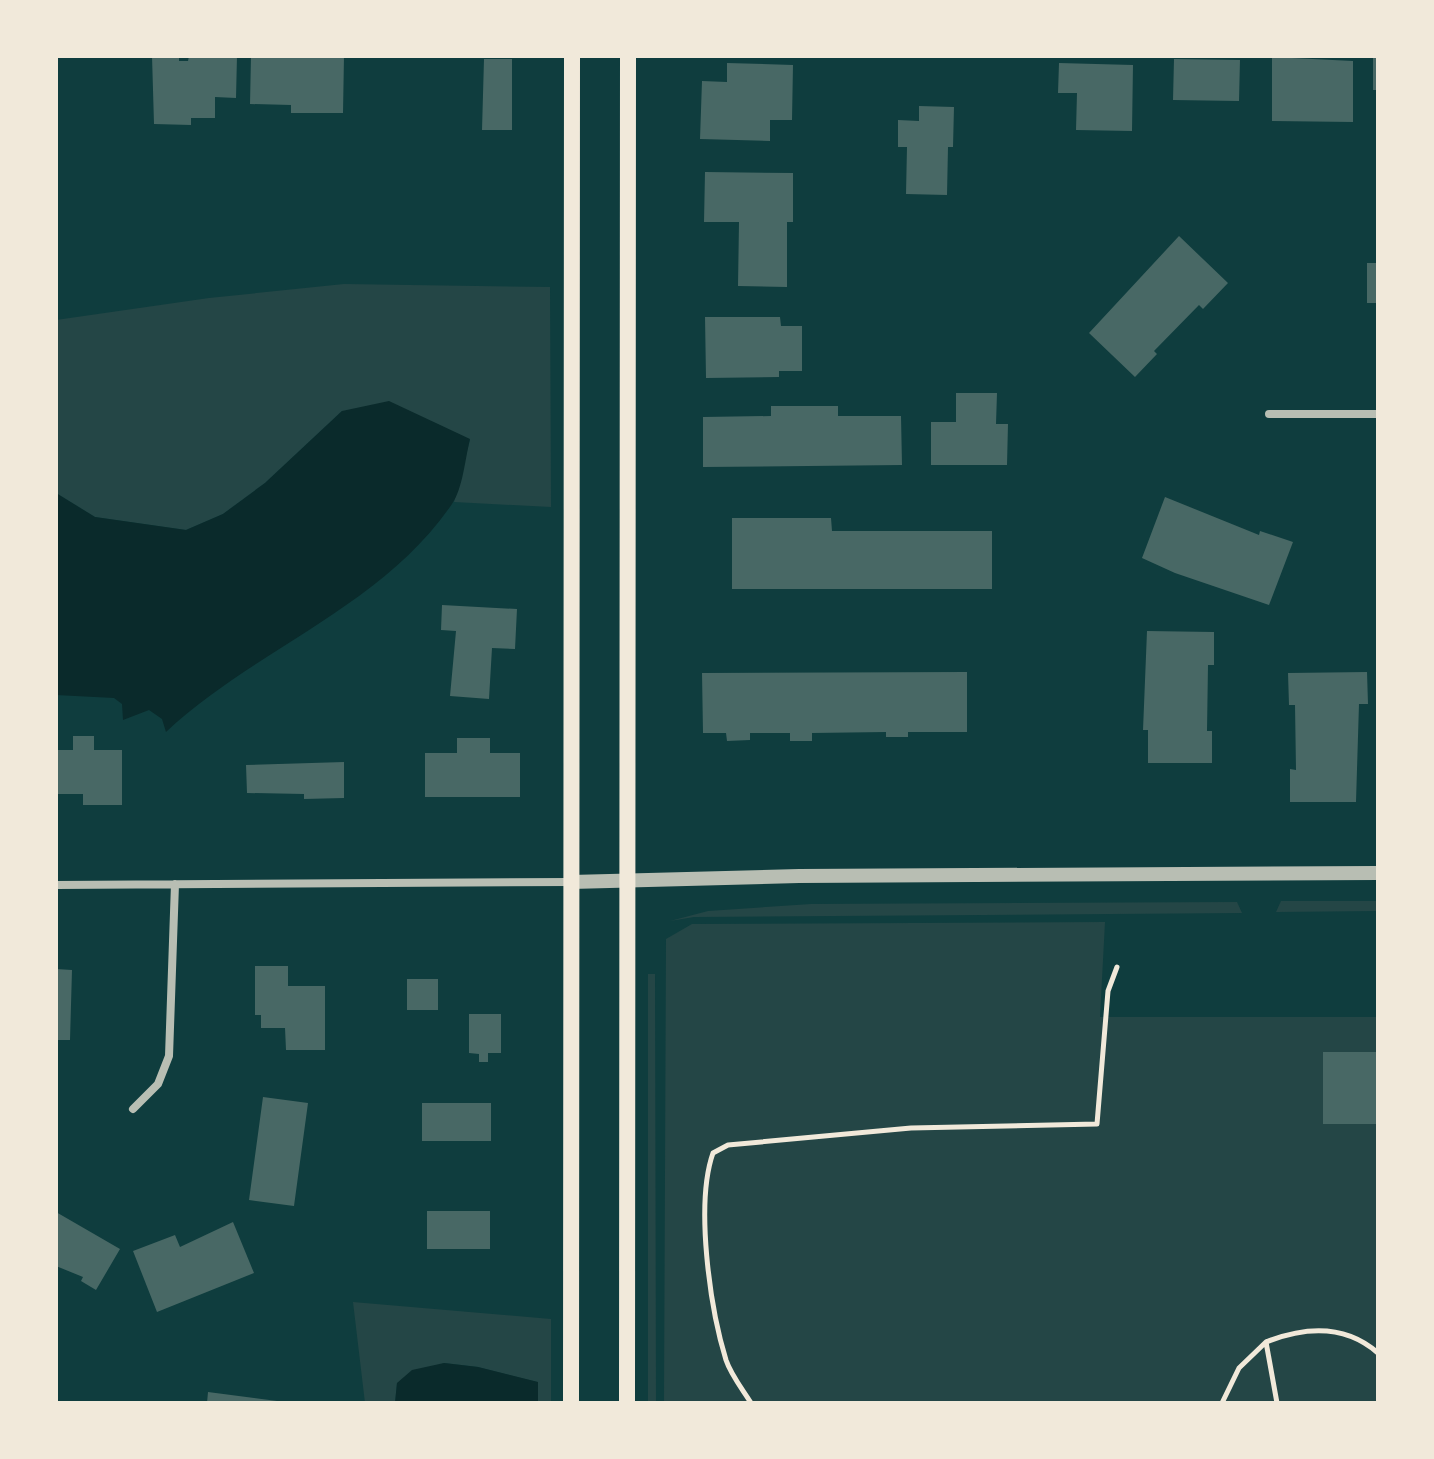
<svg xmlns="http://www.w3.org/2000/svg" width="1434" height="1459" font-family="Ubuntu,sans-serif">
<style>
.green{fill:#244646}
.water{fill:#0a2a2b}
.building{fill:#486865}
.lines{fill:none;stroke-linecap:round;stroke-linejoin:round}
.path{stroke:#f1e9da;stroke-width:5}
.minor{stroke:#b8beb3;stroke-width:8}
.tertiary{stroke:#b8beb3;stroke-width:14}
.secondary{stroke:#f1e9da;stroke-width:16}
</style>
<rect width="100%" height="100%" fill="#0f3d3e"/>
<path class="green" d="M 344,284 L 550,287 L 551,507 L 454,502 L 470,440 L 435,423 L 342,411 L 265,483 L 223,514 L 186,530 L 95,517 L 56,493 L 56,320 L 209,298 Z
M 1281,901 L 1378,901 L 1378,911 L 1276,912 Z
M 1237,902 L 1242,913 L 694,917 L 670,921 L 708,911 L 811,904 Z
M 1105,922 L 1100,1017 L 1378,1017 L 1378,1403 L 664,1403 L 666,939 L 692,924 Z
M 648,974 L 655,974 L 656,1403 L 648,1403 Z
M 353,1302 L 551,1319 L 551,1403 L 538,1403 L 537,1382 L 478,1367 L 444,1363 L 397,1383 L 395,1403 L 365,1403 Z"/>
<path class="water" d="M 389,401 L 470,439 C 465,459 463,488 452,504 C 381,608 254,649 166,732 L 162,719 L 149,710 L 123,720 L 122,704 L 114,698 L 56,695 L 56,493 L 95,517 L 186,530 L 223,514 L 265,483 L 342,411 Z
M 444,1363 L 478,1367 L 538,1382 L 538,1403 L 395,1403 L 397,1383 L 412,1370 Z"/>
<path class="building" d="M 152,56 L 179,56 L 179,61 L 188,61 L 189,56 L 237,56 L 236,98 L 215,97 L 215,118 L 191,118 L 191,125 L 154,124 Z
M 251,56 L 344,56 L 343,113 L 291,113 L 291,105 L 250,104 Z
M 1373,56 L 1378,56 L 1378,90 L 1373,90 Z
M 1272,57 L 1353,61 L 1353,122 L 1272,121 Z
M 484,59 L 512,59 L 512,130 L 482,130 Z
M 1174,59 L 1240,60 L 1239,101 L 1173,100 Z
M 727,63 L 793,65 L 792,120 L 770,120 L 770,141 L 700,139 L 702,81 L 727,82 Z
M 1059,63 L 1133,65 L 1132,131 L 1076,130 L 1077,93 L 1058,93 Z
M 919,106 L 954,107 L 953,147 L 948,147 L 947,195 L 906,194 L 907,147 L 898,147 L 898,120 L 919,121 Z
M 705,172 L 793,173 L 793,222 L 787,222 L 787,287 L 738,286 L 739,222 L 704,222 Z
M 1179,236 L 1228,283 L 1203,309 L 1199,305 L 1154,351 L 1157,354 L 1135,377 L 1089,333 Z
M 1367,263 L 1378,263 L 1378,303 L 1367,303 Z
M 705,317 L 780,317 L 781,326 L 802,326 L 802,371 L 779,371 L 779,377 L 706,378 Z
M 956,393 L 997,393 L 996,424 L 1008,424 L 1007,465 L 931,465 L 931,422 L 956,422 Z
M 771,406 L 838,406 L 838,416 L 901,416 L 902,465 L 703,467 L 703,417 L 771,416 Z
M 1165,497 L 1259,535 L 1260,531 L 1293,542 L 1269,605 L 1175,573 L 1142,558 Z
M 732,518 L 831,518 L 832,531 L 992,531 L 992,589 L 732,589 Z
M 442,605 L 517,609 L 515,649 L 492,648 L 489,699 L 450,696 L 456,631 L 441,630 Z
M 1147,631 L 1214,632 L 1214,665 L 1208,665 L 1207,731 L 1212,731 L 1212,763 L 1148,763 L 1148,730 L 1143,730 Z
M 967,672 L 967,732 L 908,732 L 908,737 L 886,737 L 886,732 L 812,733 L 812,741 L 790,741 L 790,733 L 750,733 L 750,740 L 727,741 L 726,733 L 703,733 L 702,673 Z
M 1367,672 L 1368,704 L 1359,704 L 1356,802 L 1290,802 L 1290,769 L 1296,770 L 1295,705 L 1289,705 L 1288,673 Z
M 73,736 L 94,736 L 94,750 L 122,750 L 122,805 L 83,805 L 83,794 L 56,794 L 56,750 L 73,750 Z
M 457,738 L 490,738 L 490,753 L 520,753 L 520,797 L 425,797 L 425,753 L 457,753 Z
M 344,762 L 344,798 L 304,799 L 304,794 L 247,793 L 246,765 Z
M 255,966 L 288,966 L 288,986 L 325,986 L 325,1050 L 286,1050 L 285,1028 L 261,1028 L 261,1015 L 255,1015 Z
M 56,969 L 72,970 L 70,1040 L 56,1040 Z
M 407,979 L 438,979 L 438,1010 L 407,1010 Z
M 469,1014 L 501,1014 L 501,1053 L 488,1053 L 488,1062 L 479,1062 L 479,1054 L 469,1053 Z
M 1323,1052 L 1378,1052 L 1378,1124 L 1323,1124 Z
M 263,1097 L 308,1103 L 294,1206 L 249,1200 Z
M 422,1103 L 491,1103 L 491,1141 L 422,1141 Z
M 427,1211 L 490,1211 L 490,1249 L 427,1249 Z
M 56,1212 L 120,1249 L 96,1290 L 81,1281 L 83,1277 L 56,1266 Z
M 233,1222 L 254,1273 L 157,1312 L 133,1251 L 175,1235 L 180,1247 Z
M 208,1392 L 277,1401 L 277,1403 L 207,1403 Z"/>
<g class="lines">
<path class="path" d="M 1266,1342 C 1304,1327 1345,1324 1378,1353
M 751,1403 C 743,1390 731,1375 726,1360 C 710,1308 695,1204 713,1153 L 728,1145 L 911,1128 L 1097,1124 L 1108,991 L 1117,967
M 1222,1403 L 1239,1368 L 1266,1342 L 1277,1403"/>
<path class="minor" d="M 1269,414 L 1378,414
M 56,885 L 571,882
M 133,1109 L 158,1084 L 169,1056 L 175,884"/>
<path class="tertiary" d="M 571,882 L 799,876 L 1378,873"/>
<path class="secondary" d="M 571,1403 L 572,56
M 627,1403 L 628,56"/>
</g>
<rect width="1434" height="1459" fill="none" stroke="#f1e9da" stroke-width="116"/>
</svg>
